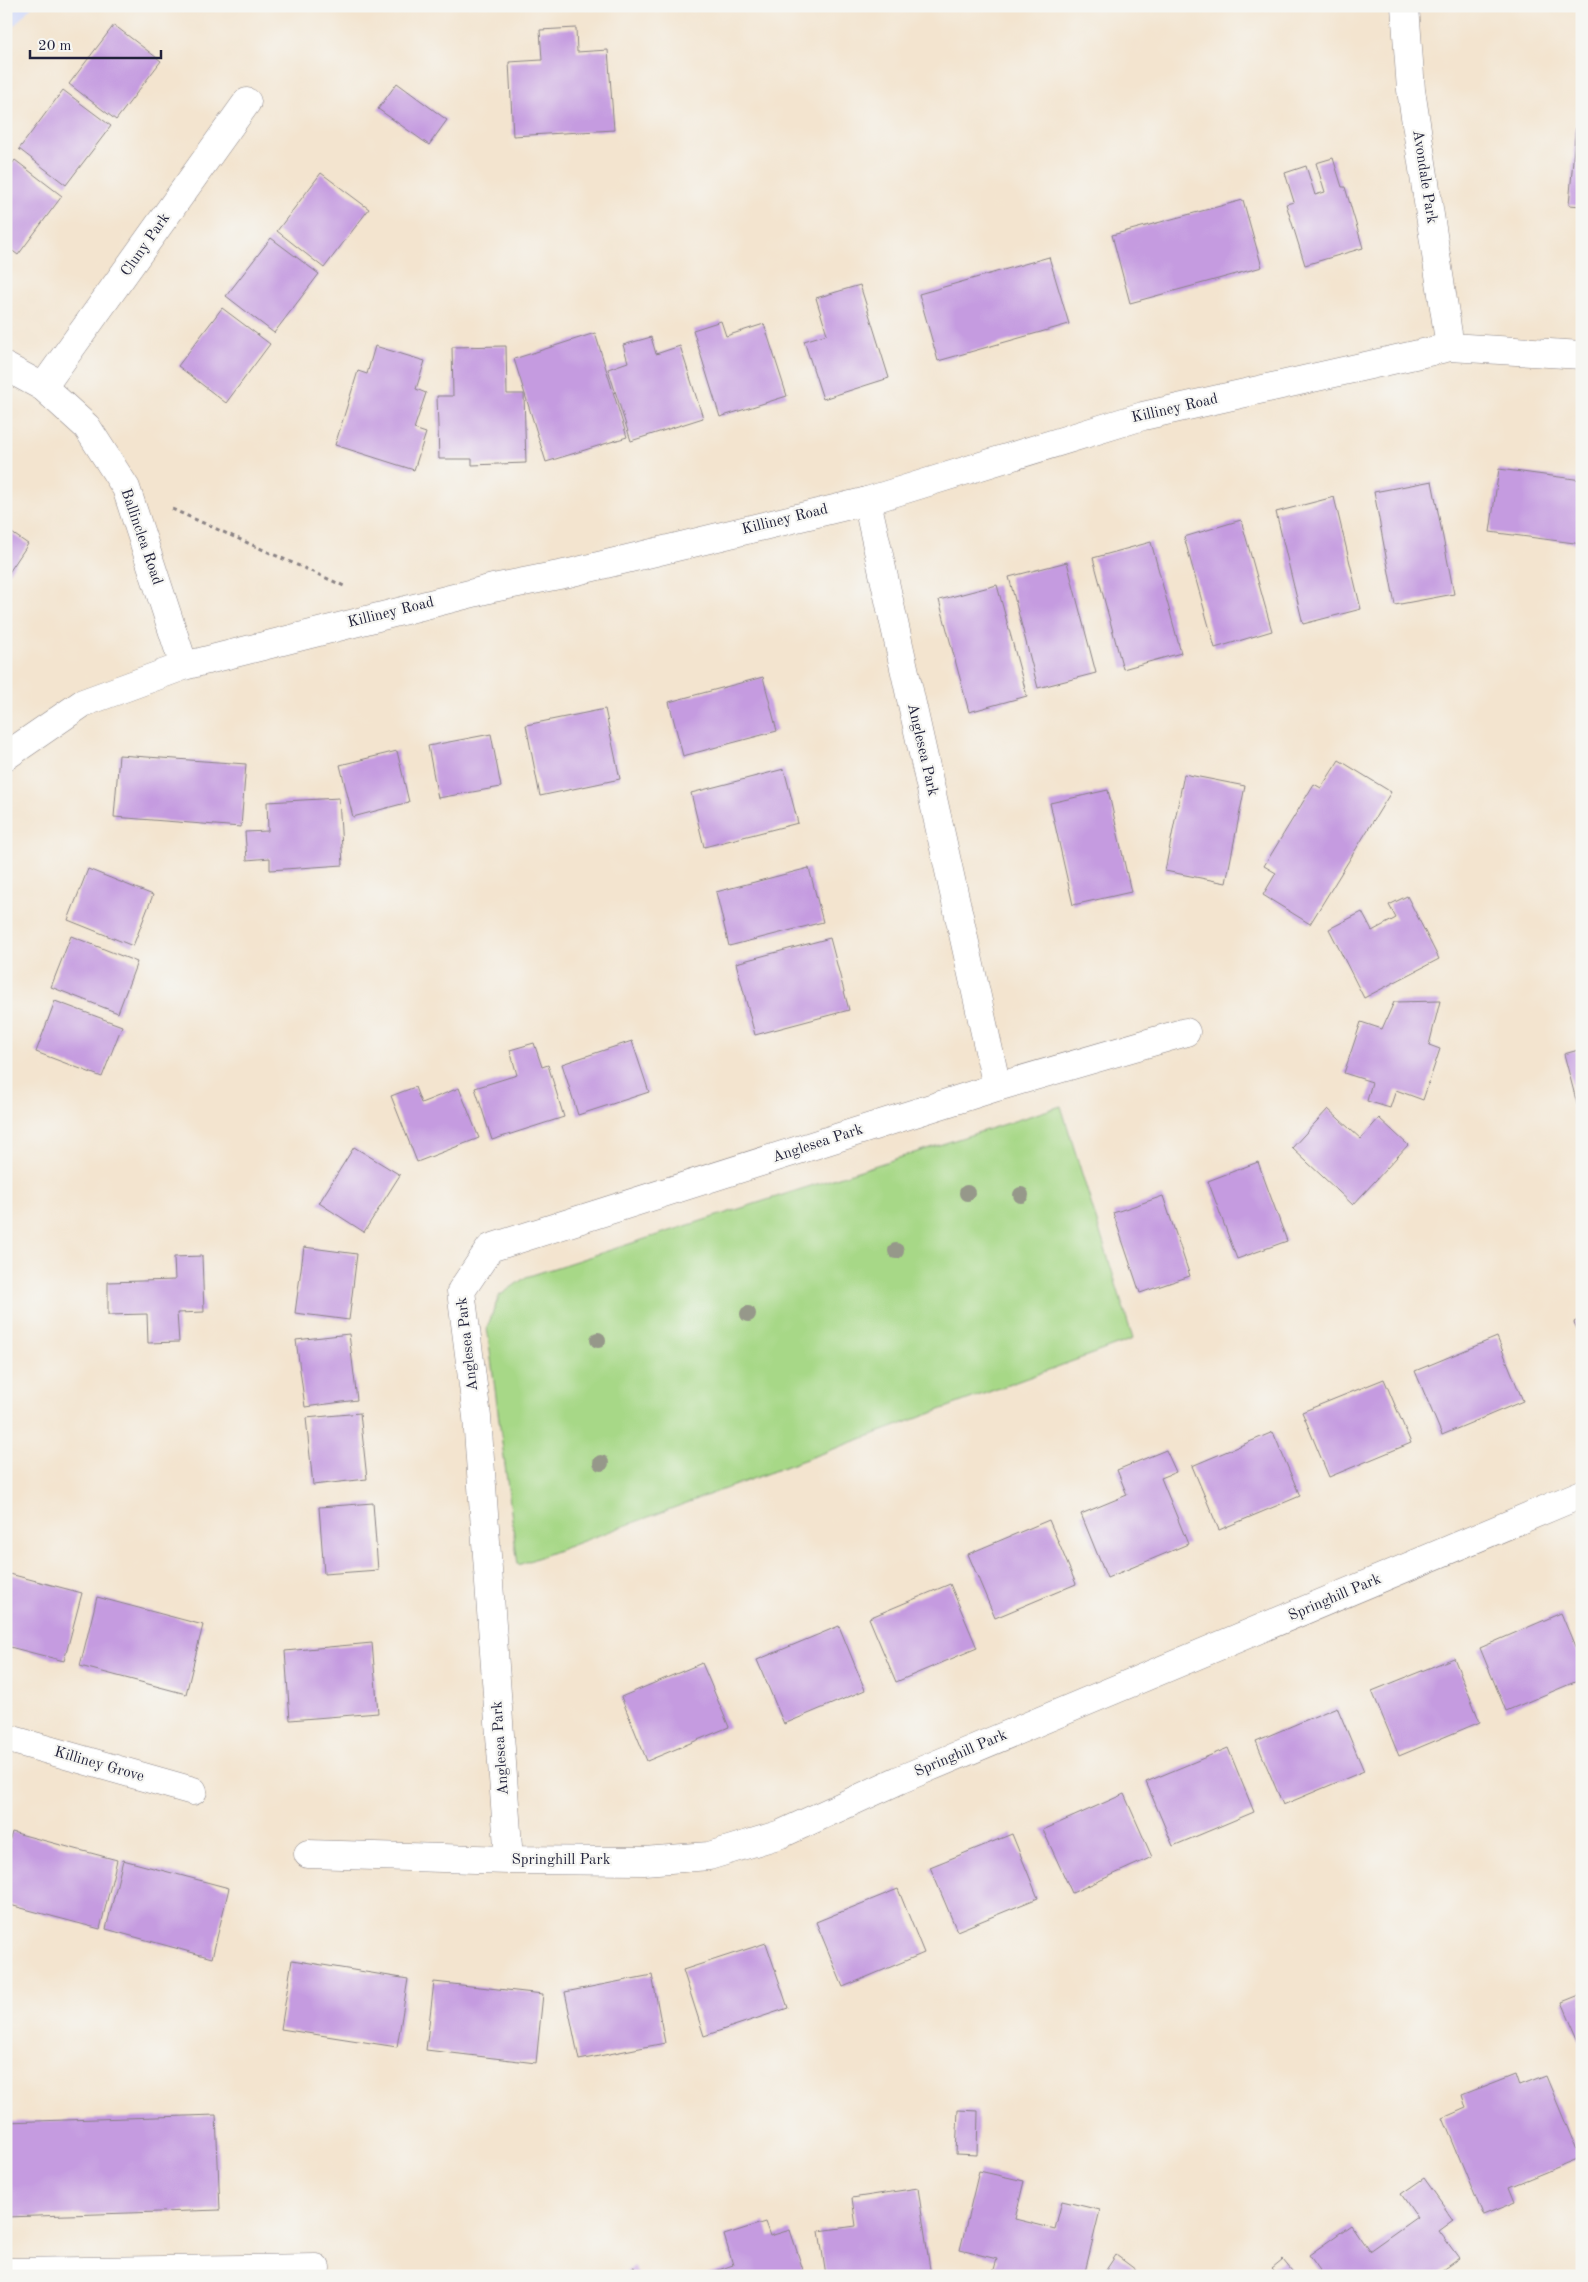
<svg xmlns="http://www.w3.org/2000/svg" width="1588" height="2282" font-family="'Old Standard TT',serif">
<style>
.built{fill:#d1d9f9}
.green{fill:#a7d887;stroke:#647d61}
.building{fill:#c59be0}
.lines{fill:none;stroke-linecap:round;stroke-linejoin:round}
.street-casing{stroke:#8a8385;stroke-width:29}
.secondary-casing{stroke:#8a8385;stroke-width:29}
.path{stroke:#8a8385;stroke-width:3;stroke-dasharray:4 4;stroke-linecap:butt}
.street{stroke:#fff;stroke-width:28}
.secondary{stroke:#fff;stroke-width:28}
.tree{fill:#96988a}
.labels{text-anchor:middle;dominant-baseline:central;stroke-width:4.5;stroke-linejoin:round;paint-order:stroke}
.street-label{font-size:15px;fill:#22223b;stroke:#f6f6f2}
</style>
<rect width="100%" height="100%" fill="#f6f6f2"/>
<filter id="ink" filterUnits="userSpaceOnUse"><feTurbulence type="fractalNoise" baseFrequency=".02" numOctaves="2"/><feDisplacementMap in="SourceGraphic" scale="10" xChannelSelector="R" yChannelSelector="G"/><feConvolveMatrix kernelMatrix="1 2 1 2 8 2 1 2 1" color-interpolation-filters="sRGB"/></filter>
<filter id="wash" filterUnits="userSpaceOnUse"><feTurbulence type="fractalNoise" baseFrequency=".0096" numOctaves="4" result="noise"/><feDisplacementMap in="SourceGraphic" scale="20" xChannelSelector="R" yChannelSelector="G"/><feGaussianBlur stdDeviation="1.12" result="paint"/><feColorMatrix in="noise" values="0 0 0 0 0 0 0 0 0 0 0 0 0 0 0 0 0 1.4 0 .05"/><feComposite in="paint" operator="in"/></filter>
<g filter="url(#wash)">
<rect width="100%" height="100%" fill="#f3e4cf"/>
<path class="built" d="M 6,6 L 32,6 L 14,26 L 6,21 Z"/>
<path class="green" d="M 1061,1106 L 1133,1339 L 518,1565 L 487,1328 L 499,1296 L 526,1277 Z"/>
<g id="blocks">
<path class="building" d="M 114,25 L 161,61 L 116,120 L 69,84 Z
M 576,28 L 577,52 L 608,50 L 614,130 L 513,136 L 509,62 L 542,60 L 540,30 Z
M 397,83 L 447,120 L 429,145 L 378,109 Z
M 63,90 L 111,126 L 66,185 L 19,149 Z
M 1577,114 L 1582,115 L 1582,206 L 1569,205 Z
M 1333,158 L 1342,187 L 1345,187 L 1363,248 L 1305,265 L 1286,204 L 1294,202 L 1285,173 L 1306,166 L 1315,195 L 1325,192 L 1316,163 Z
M 15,160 L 62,196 L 18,255 L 6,246 L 6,172 Z
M 321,173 L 369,209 L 324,268 L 277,231 Z
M 1243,200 L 1262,267 L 1130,303 L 1112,235 Z
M 271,238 L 319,274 L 274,333 L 226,296 Z
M 1049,257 L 1069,324 L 938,361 L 919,294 Z
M 860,285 L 889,378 L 823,399 L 804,341 L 827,334 L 816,298 Z
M 222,308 L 270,344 L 226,403 L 178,366 Z
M 721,321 L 726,336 L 764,324 L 787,396 L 720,417 L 693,330 Z
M 595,333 L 627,437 L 546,462 L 514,359 Z
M 651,337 L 656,354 L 680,346 L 703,418 L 631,441 L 608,369 L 628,362 L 623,345 Z
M 375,346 L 425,361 L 416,389 L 426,393 L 414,429 L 426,433 L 414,470 L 335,445 L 358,371 L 367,374 Z
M 506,346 L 507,394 L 524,394 L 526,463 L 472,465 L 472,459 L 439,459 L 437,396 L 453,396 L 452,347 Z
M 1499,469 L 1582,480 L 1582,544 L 1490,532 Z
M 1432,481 L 1454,594 L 1395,605 L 1374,492 Z
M 1334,497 L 1361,609 L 1303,624 L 1276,512 Z
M 1241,520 L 1272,631 L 1215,648 L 1184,537 Z
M 6,529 L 28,544 L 6,577 Z
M 1151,542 L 1181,653 L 1123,669 L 1093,558 Z
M 1067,562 L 1096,673 L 1038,688 L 1009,577 Z
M 997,585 L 1027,696 L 969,712 L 939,600 Z
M 763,677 L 777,731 L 683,756 L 669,702 Z
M 605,709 L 620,779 L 540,796 L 526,725 Z
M 491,734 L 501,787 L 438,798 L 428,746 Z
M 397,751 L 409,802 L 353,817 L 340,765 Z
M 119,755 L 246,764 L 241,827 L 114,817 Z
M 1339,760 L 1391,792 L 1310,924 L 1263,895 L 1276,873 L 1264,866 L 1314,784 L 1321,788 Z
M 784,769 L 798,823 L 704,847 L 691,793 Z
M 1184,774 L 1245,786 L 1226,883 L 1165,871 Z
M 1108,790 L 1131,892 L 1073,905 L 1050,803 Z
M 339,798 L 343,865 L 270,870 L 270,858 L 247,860 L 245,832 L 268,831 L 267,802 Z
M 809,868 L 823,922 L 729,946 L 716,892 Z
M 88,869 L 153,895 L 133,946 L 68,920 Z
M 1407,896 L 1439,959 L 1364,998 L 1329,929 L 1362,912 L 1372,931 L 1396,918 L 1389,905 Z
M 71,936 L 137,962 L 118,1013 L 51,987 Z
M 830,938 L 849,1010 L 755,1035 L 736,963 Z
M 55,1001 L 122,1026 L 102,1077 L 36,1052 Z
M 1440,1001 L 1429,1045 L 1440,1049 L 1423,1100 L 1396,1090 L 1390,1108 L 1367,1101 L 1372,1082 L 1344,1073 L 1361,1022 L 1382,1029 L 1394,1002 Z
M 632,1041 L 649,1092 L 578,1115 L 562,1064 Z
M 534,1043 L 542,1067 L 548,1065 L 564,1117 L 492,1140 L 475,1088 L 517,1075 L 510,1050 Z
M 1582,1049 L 1582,1119 L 1581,1119 L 1564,1054 Z
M 415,1087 L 421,1103 L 459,1088 L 479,1138 L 417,1162 L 391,1096 Z
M 1328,1109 L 1361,1139 L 1379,1118 L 1408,1145 L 1353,1205 L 1292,1148 Z
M 354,1147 L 400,1175 L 364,1232 L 319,1203 Z
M 1258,1162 L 1287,1241 L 1237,1259 L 1208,1181 Z
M 1163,1196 L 1190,1276 L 1140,1293 L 1113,1213 Z
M 304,1247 L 357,1254 L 349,1320 L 295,1313 Z
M 202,1256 L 204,1312 L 177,1313 L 179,1342 L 148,1343 L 147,1314 L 108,1315 L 108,1282 L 175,1280 L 174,1257 Z
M 1582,1318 L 1582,1341 L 1574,1322 Z
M 349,1334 L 357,1400 L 305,1407 L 296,1340 Z
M 1497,1337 L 1523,1401 L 1442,1435 L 1415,1371 Z
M 1384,1379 L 1411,1443 L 1329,1477 L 1302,1412 Z
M 360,1413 L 367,1479 L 313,1485 L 306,1418 Z
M 1273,1432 L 1300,1496 L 1219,1530 L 1192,1466 Z
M 1166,1450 L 1176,1472 L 1161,1478 L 1188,1544 L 1107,1578 L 1081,1514 L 1127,1495 L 1117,1470 Z
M 373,1503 L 378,1570 L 324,1574 L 319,1507 Z
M 1049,1520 L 1076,1584 L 995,1618 L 968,1554 Z
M 6,1573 L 82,1593 L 64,1661 L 6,1646 Z
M 950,1584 L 977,1648 L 896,1682 L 869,1618 Z
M 97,1597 L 203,1625 L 186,1694 L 80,1666 Z
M 1561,1613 L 1582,1663 L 1582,1679 L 1506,1711 L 1480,1648 Z
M 839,1626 L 865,1690 L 784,1724 L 757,1660 Z
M 372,1643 L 378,1713 L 290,1720 L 285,1651 Z
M 1454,1658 L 1480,1722 L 1399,1756 L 1372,1691 Z
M 702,1663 L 729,1727 L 647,1761 L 621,1697 Z
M 1337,1707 L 1364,1771 L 1283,1805 L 1256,1741 Z
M 1228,1748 L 1254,1812 L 1173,1846 L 1146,1782 Z
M 1124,1794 L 1152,1857 L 1072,1893 L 1043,1830 Z
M 12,1832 L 117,1860 L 100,1929 L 6,1904 L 6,1852 Z
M 1012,1834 L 1038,1898 L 957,1931 L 930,1867 Z
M 123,1860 L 229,1888 L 212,1958 L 106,1929 Z
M 898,1889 L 924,1953 L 843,1987 L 816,1922 Z
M 766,1943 L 788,2008 L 704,2036 L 683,1970 Z
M 292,1960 L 408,1979 L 397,2047 L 281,2029 Z
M 652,1975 L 665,2043 L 579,2060 L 565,1992 Z
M 434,1982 L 543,1994 L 536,2063 L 426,2050 Z
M 1582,1994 L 1582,2048 L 1562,2002 Z
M 1516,2074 L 1520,2086 L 1546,2076 L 1580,2158 L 1509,2187 L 1515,2202 L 1483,2215 L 1443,2118 L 1466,2108 L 1462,2095 Z
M 958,2110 L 978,2111 L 977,2155 L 956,2154 Z
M 216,2115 L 220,2210 L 6,2217 L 6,2122 Z
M 979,2171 L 1024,2181 L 1015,2219 L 1055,2229 L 1062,2201 L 1100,2210 L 1084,2276 L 1004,2276 L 993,2273 L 997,2259 L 960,2250 Z
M 1424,2178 L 1454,2220 L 1439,2231 L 1459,2258 L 1434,2276 L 1324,2276 L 1309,2255 L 1351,2225 L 1369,2251 L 1417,2217 L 1401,2194 Z
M 918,2188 L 931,2276 L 826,2276 L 819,2231 L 856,2226 L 852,2198 Z
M 765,2222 L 770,2236 L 790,2230 L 805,2276 L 701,2276 L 733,2265 L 724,2235 Z
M 1116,2255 L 1144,2276 L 1102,2276 Z
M 1283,2260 L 1296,2276 L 1278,2276 L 1272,2269 Z
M 634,2267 L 639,2276 L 618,2276 Z"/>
</g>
</g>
<g filter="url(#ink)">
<use href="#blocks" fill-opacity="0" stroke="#8a8385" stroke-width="1"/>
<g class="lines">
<g class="street-casing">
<path id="street" d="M 1405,6 L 1411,90 L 1450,347
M 43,387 L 247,102
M 867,501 L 997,1087
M 6,1738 L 193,1791
M 308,1854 L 509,1860 L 644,1861 L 709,1856 L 781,1834 L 899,1780 L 1582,1494
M 509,1860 L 477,1417 L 461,1291 L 490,1248 L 997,1087 L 1186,1032
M 6,2272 L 316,2268"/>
</g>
<g class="secondary-casing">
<path id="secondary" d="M 6,367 L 43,387 L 87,427 L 126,488 L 184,666
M 6,756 L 83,703 L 184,666 L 493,588 L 569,573 L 867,501 L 1143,416 L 1450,347 L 1582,355"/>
</g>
<path class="path" d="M 172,509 L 344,586"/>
<use href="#street" class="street"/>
<use href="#secondary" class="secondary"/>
</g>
<g class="tree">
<circle cx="967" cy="1193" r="8"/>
<circle cx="1021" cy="1195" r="8"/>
<circle cx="896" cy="1251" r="8"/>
<circle cx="748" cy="1314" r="8"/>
<circle cx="598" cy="1340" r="8"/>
<circle cx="601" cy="1463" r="8"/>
</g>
</g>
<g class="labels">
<g class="street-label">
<text transform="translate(1424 177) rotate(81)">Avondale Park</text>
<text transform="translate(146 245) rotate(-55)">Cluny Park</text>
<text transform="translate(1175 409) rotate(-13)">Killiney Road</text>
<text transform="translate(785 520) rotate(-14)">Killiney Road</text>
<text transform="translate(141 537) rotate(71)">Ballinclea Road</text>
<text transform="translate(391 613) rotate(-14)">Killiney Road</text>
<text transform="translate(922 750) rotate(77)">Anglesea Park</text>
<text transform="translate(818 1144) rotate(-18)">Anglesea Park</text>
<text transform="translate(468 1344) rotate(-97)">Anglesea Park</text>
<text transform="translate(1335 1598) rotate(-23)">Springhill Park</text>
<text transform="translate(501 1748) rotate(-94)">Anglesea Park</text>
<text transform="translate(961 1754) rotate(-23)">Springhill Park</text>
<text transform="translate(99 1765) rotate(16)">Killiney Grove</text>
<text x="561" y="1860">Springhill Park</text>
</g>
</g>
<rect width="1588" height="2282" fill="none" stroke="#f6f6f2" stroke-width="25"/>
<path d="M30 50v8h131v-8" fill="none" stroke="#22223b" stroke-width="2.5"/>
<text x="38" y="50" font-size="15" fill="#22223b" stroke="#f6f6f2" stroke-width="4" paint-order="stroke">20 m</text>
</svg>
